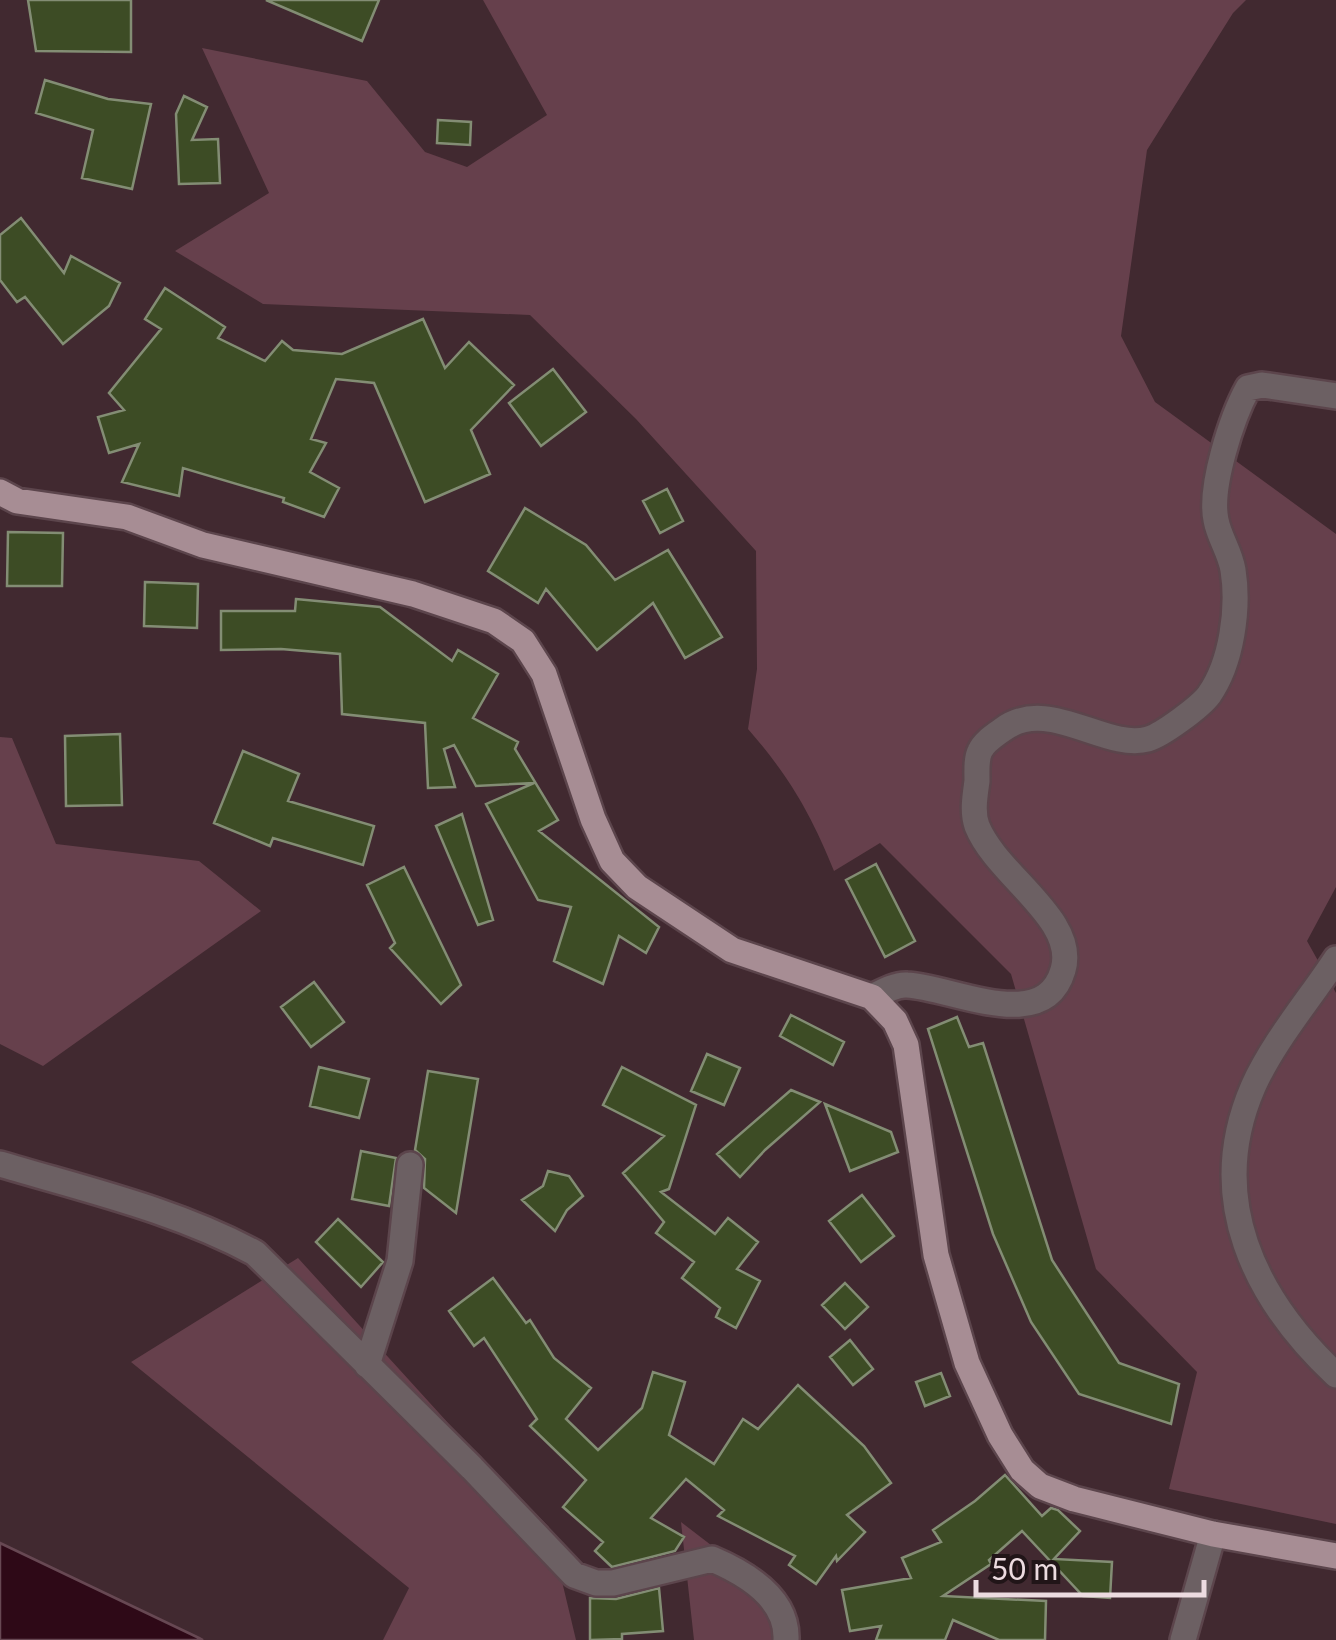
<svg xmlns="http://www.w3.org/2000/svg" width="1336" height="1640" font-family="Lato,sans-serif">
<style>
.green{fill:#66404c}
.water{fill:#2e0917;stroke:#674853;stroke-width:2.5}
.building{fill:#3d4c25;stroke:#838d74;stroke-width:2.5}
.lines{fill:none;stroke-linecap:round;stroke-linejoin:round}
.minor-casing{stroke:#5c454c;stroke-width:30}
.major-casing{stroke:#5c454c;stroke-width:30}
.minor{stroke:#6c6063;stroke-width:25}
.major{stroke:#a78d94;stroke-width:25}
</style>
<rect width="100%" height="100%" fill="#412930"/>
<path class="green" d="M 483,0 L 1246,0 L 1233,13 L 1147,150 L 1121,336 L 1155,402 L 1336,534 L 1336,887 L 1307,941 L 1336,993 L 1336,1524 L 1169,1489 L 1197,1372 L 1096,1269 L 1011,974 L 880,843 L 834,871 C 811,814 789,776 748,729 L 757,669 L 756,551 L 636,419 L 530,315 L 263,304 L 175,251 L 269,193 L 202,48 L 367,81 L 425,152 L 467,167 L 547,115 Z
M 0,737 L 12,738 L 56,844 L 199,861 L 261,911 L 43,1066 L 0,1044 Z
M 298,1258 L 449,1424 L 549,1527 L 576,1640 L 383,1640 L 409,1588 L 131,1362 Z
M 681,1522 L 780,1598 L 780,1640 L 694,1640 Z"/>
<path class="water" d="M 0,1543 L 199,1638 L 203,1640 L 0,1640 Z"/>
<path class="building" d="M 28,0 L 131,0 L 131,52 L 36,51 Z
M 266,0 L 379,0 L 362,41 Z
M 45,80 L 108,99 L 151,104 L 132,189 L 82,178 L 93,130 L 36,113 Z
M 184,96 L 207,107 L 192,140 L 218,139 L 220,183 L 179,184 L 176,114 Z
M 438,120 L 471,122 L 470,145 L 437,143 Z
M 21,218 L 64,273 L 71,256 L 120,283 L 109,306 L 63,344 L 25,297 L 17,302 L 0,280 L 0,235 Z
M 165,288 L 225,327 L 218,338 L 265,361 L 282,341 L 293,350 L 342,354 L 423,319 L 445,368 L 469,342 L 514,385 L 471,430 L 490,474 L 425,502 L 374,383 L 336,379 L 311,439 L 326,443 L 310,472 L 339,488 L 324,517 L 283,502 L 284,498 L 183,468 L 179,496 L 122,482 L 139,444 L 109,453 L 98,417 L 124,410 L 109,393 L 161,329 L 145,319 Z
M 553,369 L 586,412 L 541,446 L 509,403 Z
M 667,489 L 683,521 L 660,533 L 643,501 Z
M 525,508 L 586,545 L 615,580 L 668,550 L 722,637 L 685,658 L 653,603 L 597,650 L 546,589 L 538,603 L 488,571 Z
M 8,532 L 63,533 L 62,586 L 7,586 Z
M 145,582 L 198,584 L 197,628 L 144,626 Z
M 296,599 L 380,607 L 452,661 L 458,650 L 498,674 L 473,718 L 518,742 L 515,749 L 558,820 L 539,831 L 659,927 L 646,953 L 619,936 L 603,984 L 554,961 L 571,907 L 538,900 L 486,804 L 534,783 L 476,786 L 454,745 L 444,749 L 455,787 L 428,788 L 425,723 L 342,714 L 340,654 L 281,649 L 221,650 L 221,611 L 295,611 Z
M 120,734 L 122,805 L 66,806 L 65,736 Z
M 243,751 L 299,774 L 288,801 L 374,826 L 363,865 L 273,838 L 270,846 L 214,823 Z
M 462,814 L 493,920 L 478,925 L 436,826 Z
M 876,864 L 915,941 L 885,957 L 846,880 Z
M 404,867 L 461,985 L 441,1004 L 390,948 L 395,943 L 367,885 Z
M 314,982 L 344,1022 L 311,1047 L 281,1007 Z
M 791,1015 L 844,1042 L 833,1065 L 780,1036 Z
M 957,1017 L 969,1047 L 983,1043 L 1052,1260 L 1119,1363 L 1179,1384 L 1171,1424 L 1079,1394 L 1031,1322 L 993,1234 L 928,1029 Z
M 707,1054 L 740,1068 L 724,1105 L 691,1091 Z
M 319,1067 L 369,1079 L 359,1118 L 310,1106 Z
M 622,1067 L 696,1105 L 669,1189 L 661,1192 L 715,1234 L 728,1218 L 758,1242 L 737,1269 L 760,1281 L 736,1328 L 716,1317 L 720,1308 L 682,1278 L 694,1262 L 656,1233 L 664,1222 L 623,1173 L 664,1136 L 603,1105 Z
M 428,1071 L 478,1079 L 456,1213 L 424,1188 L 425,1159 L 415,1150 Z
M 791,1090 L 820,1102 L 765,1150 L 740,1177 L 717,1154 Z
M 825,1104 L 891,1132 L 898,1152 L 850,1171 Z
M 361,1151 L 396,1158 L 389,1206 L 352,1199 Z
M 548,1171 L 569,1176 L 583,1196 L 567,1210 L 555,1231 L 522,1200 L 543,1186 Z
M 862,1195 L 894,1236 L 861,1262 L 829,1221 Z
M 338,1219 L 383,1262 L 361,1287 L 316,1242 Z
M 493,1278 L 526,1323 L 530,1320 L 554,1358 L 591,1388 L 566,1419 L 598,1450 L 642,1408 L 653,1372 L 685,1382 L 669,1435 L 714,1464 L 743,1419 L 758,1429 L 798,1385 L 864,1446 L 891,1483 L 847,1515 L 865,1532 L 837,1561 L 836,1556 L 816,1584 L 789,1565 L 795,1556 L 718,1516 L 724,1510 L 686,1479 L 651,1518 L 684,1537 L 675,1551 L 612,1567 L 595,1551 L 603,1542 L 563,1507 L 586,1480 L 530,1426 L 537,1419 L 484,1338 L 474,1346 L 449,1311 Z
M 845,1283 L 868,1307 L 845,1329 L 822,1305 Z
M 850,1340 L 873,1369 L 853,1385 L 830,1357 Z
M 941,1373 L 950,1396 L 925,1406 L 916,1382 Z
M 1005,1475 L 1042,1516 L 1051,1508 L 1058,1510 L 1080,1531 L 1054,1559 L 1112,1562 L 1110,1598 L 1083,1596 L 1022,1531 L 989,1560 L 991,1564 L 943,1596 L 1046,1601 L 1045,1640 L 999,1640 L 953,1620 L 945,1640 L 876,1640 L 881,1626 L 850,1631 L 842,1590 L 911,1578 L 902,1558 L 941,1542 L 933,1530 L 975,1501 Z
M 659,1588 L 663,1631 L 622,1634 L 622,1639 L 590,1640 L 590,1598 L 616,1599 Z"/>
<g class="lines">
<g class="minor-casing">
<path id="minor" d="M 1336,959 C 1309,1000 1273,1042 1253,1087 C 1205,1198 1254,1298 1336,1375
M 872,997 C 882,992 896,984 907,985 C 952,987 1044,1036 1063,970 C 1078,919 997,876 977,826 C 972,812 975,796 977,781 C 977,772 976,759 980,751 C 984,742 994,736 1002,730 C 1048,695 1105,751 1148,739 C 1162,735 1200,707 1209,695 C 1232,662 1239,608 1233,570 C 1230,552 1219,537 1216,520 C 1209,487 1232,417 1248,388 L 1262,385 L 1336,396
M 0,1164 C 87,1190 175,1210 255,1253 L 472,1468 L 574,1575 L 596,1583 L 613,1583 L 712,1559 C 745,1573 788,1598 786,1640
M 367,1365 L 400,1261 L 410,1165
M 1183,1640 L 1213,1534"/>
</g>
<g class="major-casing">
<path id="major" d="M 0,492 L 17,501 L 127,517 L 203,545 L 413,594 L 494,621 L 523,641 L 544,674 L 593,819 L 612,861 L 637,887 L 732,950 L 872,997 L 895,1021 L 906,1045 L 936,1255 L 967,1363 L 1000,1435 L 1022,1470 L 1040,1486 L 1074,1499 L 1213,1534 L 1336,1556"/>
</g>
<use href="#minor" class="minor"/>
<use href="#major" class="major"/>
</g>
<path d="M976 1580v15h228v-15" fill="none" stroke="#ecdbe0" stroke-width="5"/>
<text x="991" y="1580" font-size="30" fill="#ecdbe0" stroke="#211518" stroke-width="8" paint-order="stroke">50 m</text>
</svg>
